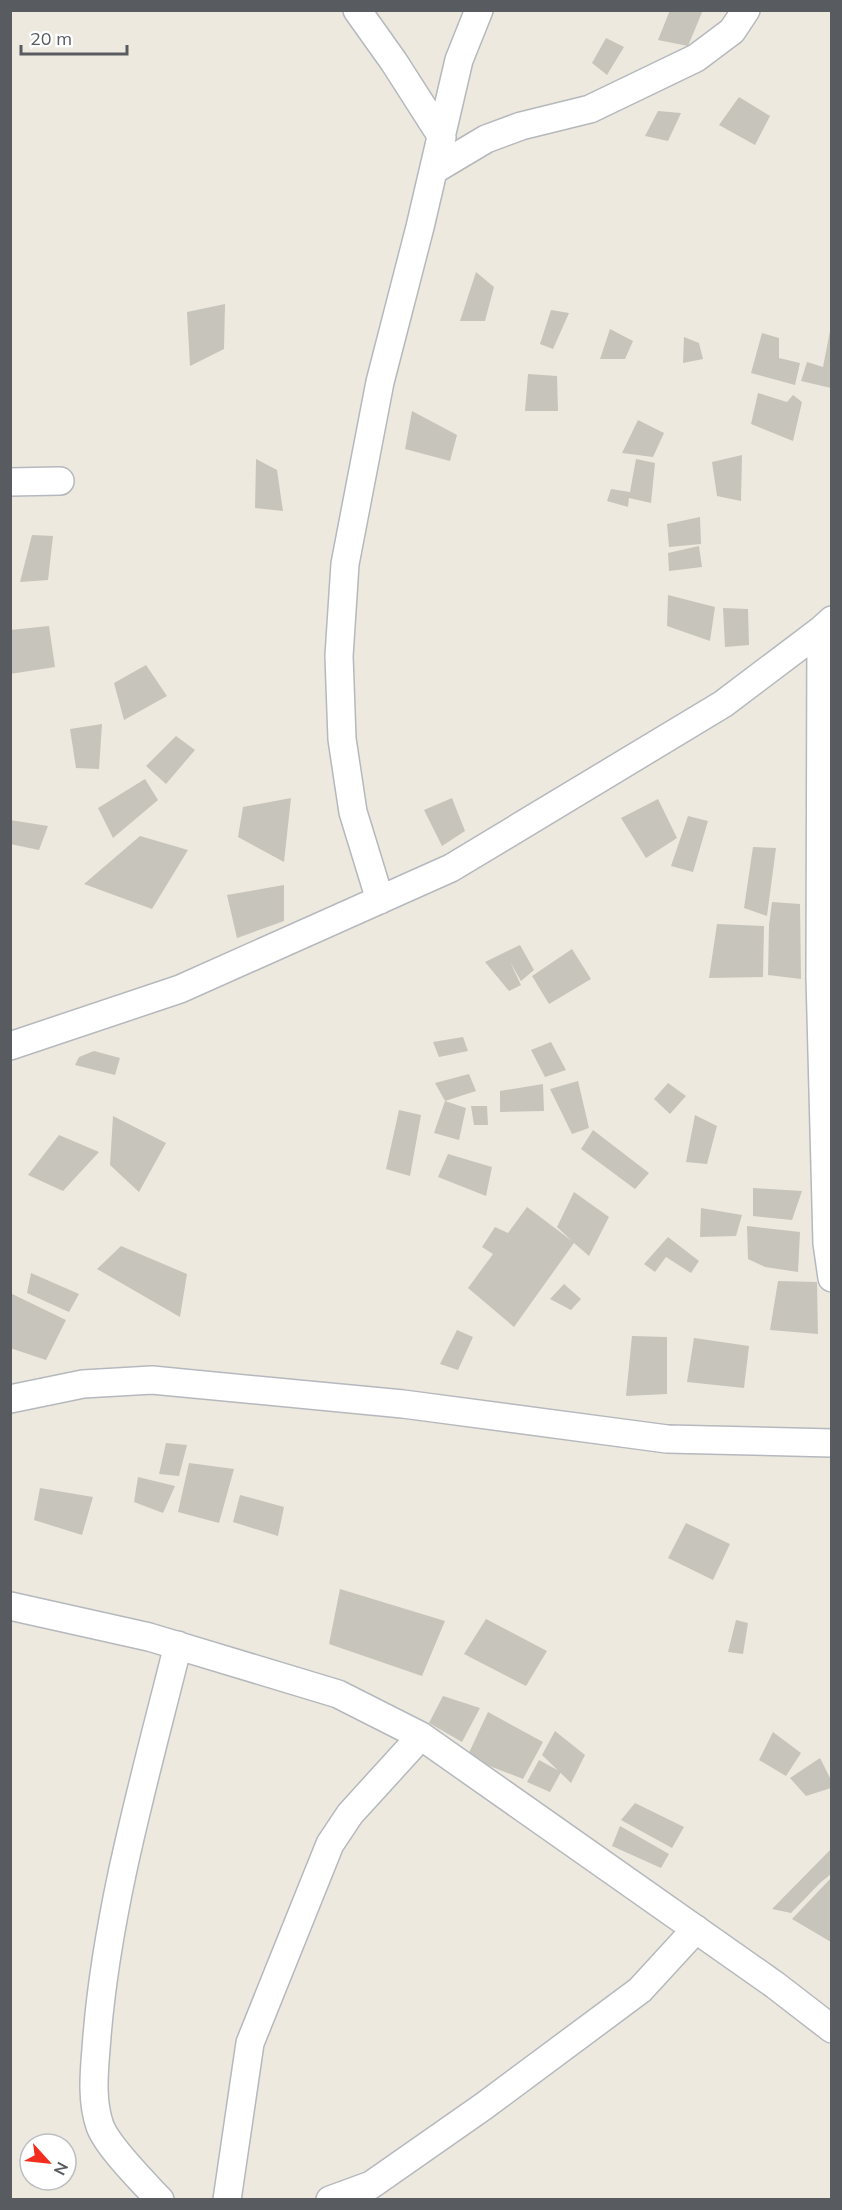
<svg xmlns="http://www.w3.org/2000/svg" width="842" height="2210" font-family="Mulish,sans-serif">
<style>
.building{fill:#c7c4bc}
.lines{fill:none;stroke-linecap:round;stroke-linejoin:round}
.street-casing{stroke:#b5b8bd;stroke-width:30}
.street{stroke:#fff;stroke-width:27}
</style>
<rect width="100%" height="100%" fill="#ede9df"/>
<path class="building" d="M 670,10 L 703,10 L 688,46 L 658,40 Z
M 606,38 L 624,47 L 607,75 L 592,63 Z
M 739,97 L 770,116 L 755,145 L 719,125 Z
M 658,111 L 681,113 L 668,141 L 645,136 Z
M 476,272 L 494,287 L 485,321 L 460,321 Z
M 225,304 L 224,349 L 190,366 L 187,312 Z
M 551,310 L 569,313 L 553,349 L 540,344 Z
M 610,329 L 633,341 L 625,359 L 600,359 Z
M 830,331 L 831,388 L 801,381 L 807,362 L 823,367 Z
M 762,333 L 779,338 L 779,358 L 800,363 L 795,385 L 751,373 Z
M 684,337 L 699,343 L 703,359 L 683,363 Z
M 528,374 L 557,376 L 558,411 L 525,411 Z
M 758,393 L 787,402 L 793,395 L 802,402 L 793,441 L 751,424 Z
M 412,411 L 457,435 L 450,461 L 405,449 Z
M 638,420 L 664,433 L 653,457 L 622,453 Z
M 742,455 L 741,501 L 717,496 L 712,462 Z
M 256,459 L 277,470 L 283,511 L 255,508 Z
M 636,459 L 655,463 L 651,503 L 629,498 L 628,507 L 607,501 L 611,489 L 630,492 Z
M 700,517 L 701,544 L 669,547 L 667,524 Z
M 32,535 L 53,536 L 48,580 L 20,582 Z
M 699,546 L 702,567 L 669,571 L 668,553 Z
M 668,595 L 715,607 L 710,641 L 667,626 Z
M 723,608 L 748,609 L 749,645 L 725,647 Z
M 49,626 L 55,667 L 10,674 L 10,630 Z
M 146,665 L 167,696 L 124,720 L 114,683 Z
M 102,724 L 99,769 L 76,768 L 70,729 Z
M 176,736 L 195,750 L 166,784 L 146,766 Z
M 145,779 L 158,800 L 113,838 L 98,808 Z
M 291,798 L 284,862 L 238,837 L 243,807 Z
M 452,798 L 465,831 L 442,846 L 424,810 Z
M 658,799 L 677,838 L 646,858 L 621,818 Z
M 688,816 L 708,821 L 693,872 L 671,866 Z
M 10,820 L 48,826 L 39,850 L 10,844 Z
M 140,836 L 188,850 L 152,909 L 84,884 Z
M 753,847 L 776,848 L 767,916 L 744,908 Z
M 284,885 L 284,921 L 237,938 L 227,895 Z
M 772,902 L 800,904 L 801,979 L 768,975 L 769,925 Z
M 717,924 L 764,926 L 763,977 L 709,978 Z
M 520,945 L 534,970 L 521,981 L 510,962 L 521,985 L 509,991 L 485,962 Z
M 572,949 L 591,979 L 549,1004 L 532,976 Z
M 463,1037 L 468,1051 L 439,1057 L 433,1042 Z
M 551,1042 L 566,1070 L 545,1077 L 531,1050 Z
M 94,1051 L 120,1058 L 115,1075 L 75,1065 L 79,1057 Z
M 469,1074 L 476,1091 L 445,1101 L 435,1083 Z
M 578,1081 L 589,1128 L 572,1134 L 550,1089 Z
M 668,1083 L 686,1096 L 670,1114 L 654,1099 Z
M 543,1084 L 544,1111 L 500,1112 L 500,1091 Z
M 445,1101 L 466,1108 L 459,1140 L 434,1133 Z
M 471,1106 L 487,1106 L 488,1125 L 474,1125 Z
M 399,1110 L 421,1115 L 410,1176 L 386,1169 Z
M 695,1115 L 717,1126 L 707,1164 L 686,1162 Z
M 113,1116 L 166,1143 L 139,1192 L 110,1165 Z
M 593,1130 L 649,1173 L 635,1189 L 581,1149 Z
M 59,1135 L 99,1152 L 63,1191 L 28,1175 Z
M 448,1154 L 492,1167 L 486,1196 L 438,1177 Z
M 753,1188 L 802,1191 L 792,1220 L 753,1216 Z
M 574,1192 L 609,1217 L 589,1256 L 574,1243 L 514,1327 L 468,1288 L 493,1254 L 482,1247 L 495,1227 L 508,1233 L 527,1207 L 572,1241 L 557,1227 Z
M 701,1208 L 742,1215 L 736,1236 L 700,1237 Z
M 747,1226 L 800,1232 L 798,1272 L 765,1267 L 748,1259 Z
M 668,1237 L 699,1261 L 691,1273 L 666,1257 L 655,1272 L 644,1264 Z
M 121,1246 L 187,1274 L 180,1317 L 97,1269 Z
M 31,1273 L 79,1294 L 69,1312 L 27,1293 Z
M 778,1281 L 817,1282 L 818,1334 L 770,1330 Z
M 564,1284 L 581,1299 L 571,1310 L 550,1299 Z
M 10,1293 L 66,1320 L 46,1360 L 10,1348 Z
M 457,1330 L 473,1337 L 458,1370 L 440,1364 Z
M 632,1336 L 667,1337 L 667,1394 L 626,1396 Z
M 694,1338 L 749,1346 L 744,1388 L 687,1382 Z
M 166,1443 L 187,1445 L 179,1476 L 159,1474 Z
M 189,1463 L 234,1469 L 219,1523 L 178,1512 Z
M 138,1477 L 175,1486 L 163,1513 L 134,1502 Z
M 40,1488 L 93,1497 L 82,1535 L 34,1520 Z
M 240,1495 L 284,1507 L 278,1536 L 233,1522 Z
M 686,1523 L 730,1544 L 713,1580 L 668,1558 Z
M 340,1589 L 445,1621 L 422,1676 L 329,1644 Z
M 486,1619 L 547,1651 L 526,1686 L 464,1654 Z
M 736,1620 L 748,1623 L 743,1654 L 728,1652 Z
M 443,1696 L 480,1708 L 462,1742 L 429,1723 Z
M 488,1712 L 543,1742 L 523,1779 L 467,1757 Z
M 555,1731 L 585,1755 L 571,1783 L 542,1755 Z
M 773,1732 L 801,1753 L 786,1776 L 759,1760 Z
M 820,1758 L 831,1780 L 831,1788 L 806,1796 L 790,1778 Z
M 539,1760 L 561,1772 L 550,1792 L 527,1782 Z
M 635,1803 L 684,1827 L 672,1848 L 621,1820 Z
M 620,1826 L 669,1854 L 661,1868 L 612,1846 Z
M 831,1849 L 831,1874 L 820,1883 L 791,1913 L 772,1909 Z
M 831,1878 L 831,1942 L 792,1919 Z"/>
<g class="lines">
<g class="street-casing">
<path id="street" d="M 357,10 L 394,62 L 442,137
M 434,170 L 486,139 L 521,126 L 590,109 L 696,58 L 732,31 L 746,10
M 10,482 L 60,481
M 821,630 L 820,977 L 827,1243 L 832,1278
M 380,900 L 353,812 L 342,739 L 339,656 L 345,564 L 380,382 L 420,227 L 459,60 L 479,10
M 10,1046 L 180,989 L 451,868 L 723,704 L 821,630 L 832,620
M 10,1399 L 83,1384 L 152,1380 L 403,1404 L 667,1439 L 832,1443
M 10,1606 L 149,1637 L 338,1694 L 421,1736 L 775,1985 L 832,2029
M 160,2200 C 144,2183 107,2146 100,2126 C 90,2098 95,2065 97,2036 C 108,1904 146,1774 178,1645
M 227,2200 L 250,2043 L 330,1844 L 350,1814 L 421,1736
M 330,2200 L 371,2185 L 484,2106 L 640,1990 L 696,1929"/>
</g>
<use href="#street" class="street"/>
</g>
<rect width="842" height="2210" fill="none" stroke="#585c61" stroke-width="24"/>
<g transform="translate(48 2162) rotate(117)"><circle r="28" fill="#ffffff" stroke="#bcbec0" stroke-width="1.5"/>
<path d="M0-4.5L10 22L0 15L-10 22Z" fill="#f22d20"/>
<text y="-9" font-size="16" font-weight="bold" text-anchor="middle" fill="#585c61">N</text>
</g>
<path d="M21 45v9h106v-9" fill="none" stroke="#585c61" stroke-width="3"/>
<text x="30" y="45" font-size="18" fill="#585c61" stroke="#ffffff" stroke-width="4.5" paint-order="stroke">20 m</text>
</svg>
